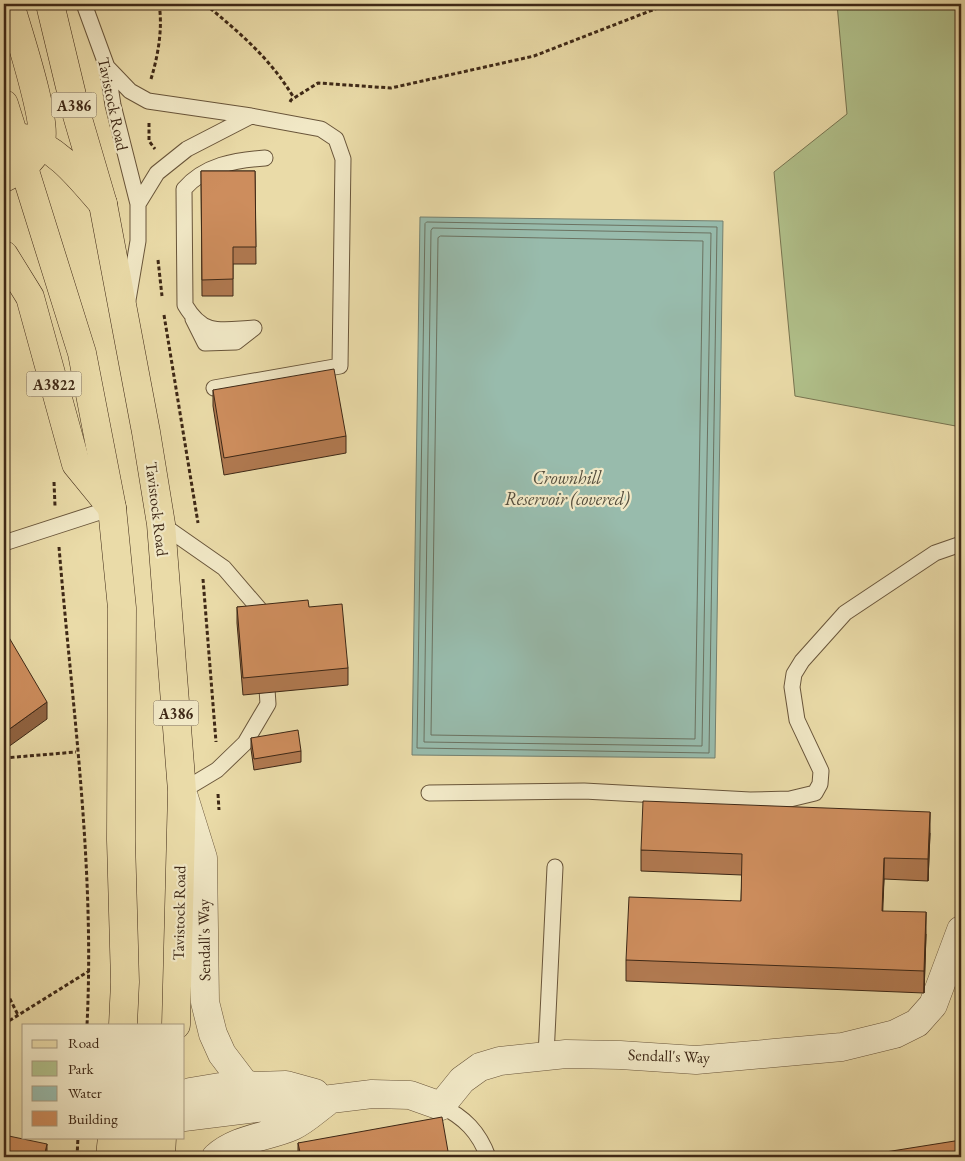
<svg xmlns="http://www.w3.org/2000/svg" width="965" height="1161" font-family="'EB Garamond',serif">
<style>
.green{fill:#b1c18b;stroke:#787450}
.water{fill:#98bbac;stroke:#748070}
.lines{fill:none;stroke-linecap:round;stroke-linejoin:round}
.shore{stroke:#6b7261;stroke-width:1}
.lane-casing{stroke:#69553a;stroke-width:17}
.street-casing{stroke:#69553a;stroke-width:29}
.primary-casing{stroke:#3e2816;stroke-width:29}
.highway-casing{stroke:#3e2816;stroke-width:29}
.path{stroke:#3e2816;stroke-width:3;stroke-dasharray:4 2.5;stroke-linecap:butt}
.lane{stroke:#f1e8c6;stroke-width:15}
.street{stroke:#f1e8c6;stroke-width:28}
.primary{stroke:#eadba8;stroke-width:28}
.highway{stroke:#eadba8;stroke-width:28}
.wall{fill:#b07950;stroke:#3e2816}
.shaded-wall{fill:#906341;stroke:#3e2816}
.building{fill:#cd8d5d;stroke:#3e2816}
.labels{text-anchor:middle;dominant-baseline:central;stroke-width:4.5;stroke-linejoin:round;paint-order:stroke}
.shield{fill:#f1e8c6;stroke:#74624b;stroke-width:1}
.shield-label{font-size:15px;font-weight:bold;fill:#3e2816}
.street-label{font-size:16px;fill:#3e2816;stroke:#f1e8c6}
.water-label{font-size:18px;font-style:italic;fill:#544d3c;stroke:#f1e8c6}
</style>
<rect width="100%" height="100%" fill="#eadba8"/>
<filter id="stains"><feTurbulence type="fractalNoise" baseFrequency=".004" numOctaves="4"/><feColorMatrix values="0 0 0 0 .2 0 0 0 0 .09 0 0 0 0 .02 0 0 0 .5 -.17"/></filter>
<radialGradient id="worn" r=".72"><stop offset=".6" stop-color="#630" stop-opacity="0"/><stop offset="1" stop-color="#630" stop-opacity=".3"/></radialGradient>
<path class="green" d="M 837,4 L 961,4 L 961,427 L 795,396 L 774,172 L 847,114 Z"/>
<path class="water" d="M 420,217 L 723,221 L 715,758 L 412,755 Z"/>
<g class="lines">
<path class="shore" d="M 427,222 L 717,227 L 709,753 L 417,748 L 425,224 Z
M 433,228 L 711,233 L 702,746 L 424,742 L 431,231 Z
M 441,236 L 703,241 L 695,739 L 431,735 L 438,238 Z"/>
<g class="lane-casing">
<path id="lane" d="M 84,4 L 107,67 L 113,105 L 138,204
M 107,67 L 130,91 L 148,101 L 251,116 L 321,129 L 336,139 L 343,159 L 340,366 L 214,388
M 128,300 L 138,241 L 138,204 L 157,173 L 187,149 L 251,116
M 193,319 L 205,343 L 236,342 L 254,328
M 254,328 C 221,330 204,337 185,305 L 184,189 C 205,165 235,160 265,158
M 161,524 L 224,568 L 261,611 L 262,623
M 4,543 L 112,508
M 182,791 L 217,770 L 245,743 L 268,704 L 266,674
M 429,793 L 584,791 L 750,800 L 790,799 L 815,793 L 820,784 L 821,771 L 797,720 L 792,687 L 794,674 L 802,661 L 845,613 L 935,553 L 961,544
M 546,1056 L 555,867
M 441,1106 C 464,1117 479,1132 488,1157"/>
</g>
<g class="street-casing">
<path id="street" d="M 184,797 L 203,858 L 205,1002 L 213,1034 L 222,1054 L 244,1083 L 253,1086 L 286,1085 L 315,1093
M 184,1098 L 190,1092 L 244,1083
M 184,1117 L 372,1094 L 410,1095 L 441,1106 L 462,1080 L 480,1067 L 500,1061 L 566,1054 L 620,1055 L 696,1060 L 842,1047 L 895,1034 L 917,1023 L 933,1005 L 961,930
M 216,1157 C 236,1138 269,1137 293,1126 C 306,1120 319,1107 331,1099"/>
</g>
<g class="primary-casing">
<path id="primary" d="M 24,138 C 59,149 80,178 103,204
M 4,178 C 20,170 32,162 40,145 C 50,126 17,29 10,4
M 4,255 L 30,297 L 76,464 L 112,508"/>
</g>
<g class="highway-casing">
<path id="highway" d="M 50,4 L 76,112 L 103,204 L 146,432 L 161,524 L 182,791 L 176,1025
M 4,104 L 82,353 L 112,508 L 122,608 L 121,840 L 125,982 L 123,1025
M 110,1157 L 112,1137
M 132,1157 L 134,1146 L 141,1137
M 161,1157 L 162,1137"/>
</g>
<path class="path" d="M 205,4 C 240,33 270,58 294,98
M 151,79 C 158,56 163,28 159,4
M 290,102 L 291,100 L 318,83 L 391,88 L 534,56 L 668,4
M 149,123 L 149,141 L 155,149
M 158,260 L 162,296
M 164,315 L 198,523
M 54,482 L 55,506
M 59,547 C 72,705 95,865 87,1025
M 203,579 L 216,742
M 4,758 L 76,752
M 218,794 L 219,810
M 4,987 L 18,1015
M 4,1024 L 89,971
M 77,1157 L 78,1137"/>
<use href="#lane" class="lane"/>
<use href="#street" class="street"/>
<use href="#primary" class="primary"/>
<use href="#highway" class="highway"/>
</g>
<path class="wall" d="M 201,171 L 255,171 L 256,264 L 233,264 L 233,296 L 202,296 Z
M 213,390 L 346,436 L 346,453 L 224,475 L 213,406 Z
M 237,607 L 309,607 L 348,668 L 348,685 L 243,695 L 237,623 Z
M 251,738 L 301,751 L 301,762 L 254,770 L 251,749 Z
M 930,833 L 928,881 L 884,879 L 882,911 L 926,934 L 924,993 L 626,981 L 626,960 L 741,901 L 742,875 L 641,871 L 641,850 Z
M 298,1143 L 449,1157 L 298,1157 Z"/>
<path class="shaded-wall" d="M 47,702 L 47,719 L 4,750 L 4,733 Z
M 930,812 L 930,833 L 928,881 L 928,859 Z
M 884,858 L 884,879 L 882,932 L 882,911 Z
M 926,912 L 926,934 L 924,993 L 924,971 Z
M 47,1144 L 47,1157 L 44,1157 Z"/>
<path class="building" d="M 201,171 L 255,171 L 256,247 L 233,247 L 233,279 L 202,280 Z
M 334,369 L 346,436 L 224,458 L 213,390 Z
M 308,600 L 309,607 L 342,604 L 348,668 L 243,678 L 237,607 Z
M 4,629 L 47,702 L 4,733 Z
M 298,730 L 301,751 L 254,759 L 251,738 Z
M 643,801 L 930,812 L 928,859 L 884,858 L 882,911 L 926,912 L 924,971 L 626,960 L 629,897 L 741,901 L 742,854 L 641,850 Z
M 442,1117 L 449,1157 L 301,1157 L 298,1143 Z
M 4,1135 L 47,1144 L 44,1157 L 4,1157 Z
M 961,1140 L 961,1157 L 854,1157 Z"/>
<g class="labels">
<g class="shield">
<rect x="51.5" y="92.5" width="45" height="25" rx="4"/>
<rect x="26.5" y="371.5" width="55" height="25" rx="4"/>
<rect x="153.5" y="700.5" width="45" height="25" rx="4"/>
</g>
<g class="shield-label">
<text x="74" y="105">A386</text>
<text x="54" y="384">A3822</text>
<text x="176" y="713">A386</text>
</g>
<g class="street-label">
<text transform="translate(113 104) rotate(78)">Tavistock Road</text>
<text transform="translate(157 509) rotate(83)">Tavistock Road</text>
<text transform="translate(179 913) rotate(-89)">Tavistock Road</text>
<text transform="translate(204 940) rotate(-91)">Sendall's Way</text>
<text transform="translate(669 1056) rotate(2)">Sendall's Way</text>
</g>
<g class="water-label">
<text x="567" y="477">Crownhill<tspan x="567" dy="21">Reservoir (covered)</tspan></text>
</g>
</g>
<rect width="965" height="1161" fill="none" stroke="#eadba8" stroke-width="20"/>
<rect x="5" y="5" width="955" height="1151" fill="none" stroke="#3e2816" stroke-width="2.5"/>
<rect x="10" y="10" width="945" height="1141" fill="none" stroke="#3e2816"/>
<rect x="22" y="1024" width="162" height="115" fill="#f1e8c6" stroke="#a99b80"/>
<rect x="32" y="1040" width="25" height="8" fill="#eadba8" stroke="#a99b80"/>
<text x="68" y="1048" font-size="15" fill="#3e2816">Road</text>
<rect x="32" y="1061" width="25" height="15" fill="#b1c18b" stroke="#a99b80"/>
<text x="68" y="1074" font-size="15" fill="#3e2816">Park</text>
<rect x="32" y="1086" width="25" height="15" fill="#98bbac" stroke="#a99b80"/>
<text x="68" y="1098" font-size="15" fill="#3e2816">Water</text>
<rect x="32" y="1111" width="25" height="15" fill="#cd8d5d" stroke="#a99b80"/>
<text x="68" y="1124" font-size="15" fill="#3e2816">Building</text>
<rect width="100%" height="100%" filter="url(#stains)"/>
<rect width="100%" height="100%" fill="url(#worn)"/>
</svg>
